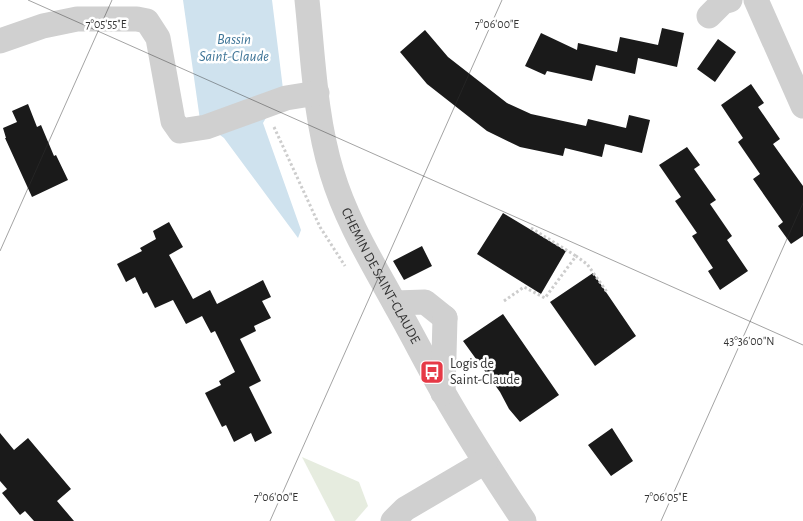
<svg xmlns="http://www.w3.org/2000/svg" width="803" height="521" font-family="'Alegreya Sans',sans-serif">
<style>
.green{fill:#e6ecdf}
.water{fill:#cfe2ee}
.building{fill:#1a1a1a}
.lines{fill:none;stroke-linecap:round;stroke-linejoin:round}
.path{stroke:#cdcdcd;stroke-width:3;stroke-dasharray:2.5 2.5;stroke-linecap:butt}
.minor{stroke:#d0d0d0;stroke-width:25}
.ticks{fill:none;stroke:#333;stroke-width:1;stroke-opacity:0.45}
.labels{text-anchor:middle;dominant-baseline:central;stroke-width:5;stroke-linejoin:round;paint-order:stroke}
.street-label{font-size:14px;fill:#333;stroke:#fff}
.poi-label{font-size:14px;fill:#333;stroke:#fff;text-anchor:start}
.water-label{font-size:15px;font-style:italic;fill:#3f7597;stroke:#fff}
.ticks-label{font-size:12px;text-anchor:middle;fill:#333;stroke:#fff;stroke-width:5;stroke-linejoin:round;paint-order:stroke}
</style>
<rect width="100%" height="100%" fill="#fff"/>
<path class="green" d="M 302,457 L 359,482 L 368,506 L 355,521 L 335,521 Z"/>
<path class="water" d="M 183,0 L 272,0 L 283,89 L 263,123 L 301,230 L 298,238 L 224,138 L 200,120 Z"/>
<path class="building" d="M 662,28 L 684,33 L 677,67 L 638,58 L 635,74 L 596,65 L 592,81 L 547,71 L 545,75 L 525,66 L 541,33 L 577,50 L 578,43 L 617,52 L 620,37 L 658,45 Z
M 425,30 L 448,57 L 507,103 L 531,114 L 586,126 L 588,119 L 626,128 L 629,115 L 650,120 L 642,153 L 605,144 L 602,157 L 565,148 L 563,156 L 520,147 L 487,131 L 427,84 L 400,52 Z
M 718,39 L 736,52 L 715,82 L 697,69 Z
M 751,84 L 764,103 L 758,107 L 780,139 L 773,144 L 803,186 L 803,236 L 791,244 L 778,226 L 783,222 L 753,179 L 760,174 L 738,142 L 743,138 L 721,105 Z
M 28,104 L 37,127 L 41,125 L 54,156 L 56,155 L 68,180 L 32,197 L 5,138 L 6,138 L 3,128 L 17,122 L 12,111 Z
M 687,147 L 700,165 L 694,169 L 716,200 L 710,204 L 732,236 L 727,240 L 748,271 L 720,290 L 708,271 L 713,268 L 692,236 L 697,233 L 675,201 L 681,197 L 659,165 Z
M 503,213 L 566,251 L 541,294 L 477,254 Z
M 169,222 L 183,247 L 169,255 L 193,299 L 210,290 L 217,304 L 263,280 L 271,297 L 262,301 L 271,318 L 254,326 L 256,331 L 240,339 L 261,381 L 249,387 L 272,433 L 255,442 L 251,433 L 234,442 L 226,425 L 222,427 L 205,393 L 221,385 L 219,381 L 235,372 L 215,331 L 211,333 L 202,316 L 186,324 L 173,300 L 155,308 L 147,292 L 143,294 L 135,277 L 126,282 L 117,264 L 142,251 L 140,248 L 156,239 L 153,231 Z
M 422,246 L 432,266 L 404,280 L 393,261 Z
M 593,273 L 636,336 L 595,366 L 550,302 Z
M 503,314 L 559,395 L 520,422 L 509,409 L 500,392 L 463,341 Z
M 612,428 L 633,461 L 611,476 L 588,445 Z
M 0,433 L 14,450 L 28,438 L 71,489 L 57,501 L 74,521 L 34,521 L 25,511 L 20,515 L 2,493 L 7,489 L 0,481 Z"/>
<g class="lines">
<path class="path" d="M 274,127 L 320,227 L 345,266
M 531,228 L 576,256
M 504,301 L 524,287 L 545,298 L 576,256 L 587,264 L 607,292"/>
<g class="minor">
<path id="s1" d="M 307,0 C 313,57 315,118 332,173 C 346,220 372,262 396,306 C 412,334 427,364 443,392 C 468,436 496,479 524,521"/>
<path d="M 756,0 L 803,106"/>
<path d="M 709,16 L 723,2 L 730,0"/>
<path d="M 0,41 L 43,26 L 77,19 L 137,19 L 147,21 L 158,38 L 173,121 L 180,131 L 206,127 L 286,98 L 317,93"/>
<path d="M 395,303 L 425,302 L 445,318"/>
<path d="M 443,393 L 445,318"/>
<path d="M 393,521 L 405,509 L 485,462"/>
</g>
</g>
<path class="ticks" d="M 28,0 L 803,345M 0,251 L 112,0M 270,521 L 502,0M 661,521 L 803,203"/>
<defs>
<g id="bus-square" transform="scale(1.25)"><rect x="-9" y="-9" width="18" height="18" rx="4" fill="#e63946" stroke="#fff"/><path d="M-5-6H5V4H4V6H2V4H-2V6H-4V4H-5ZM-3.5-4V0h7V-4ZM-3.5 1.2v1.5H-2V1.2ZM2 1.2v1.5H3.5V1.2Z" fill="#fff"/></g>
</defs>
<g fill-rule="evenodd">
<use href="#bus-square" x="432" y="372"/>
</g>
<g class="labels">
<g class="street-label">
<text stroke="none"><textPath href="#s1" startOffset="289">CHEMIN DE SAINT-CLAUDE</textPath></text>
</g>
<g class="poi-label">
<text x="450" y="364">Logis de<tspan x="450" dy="16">Saint-Claude</tspan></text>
</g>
<g class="water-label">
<text x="234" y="39">Bassin<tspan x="234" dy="17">Saint-Claude</tspan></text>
</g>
</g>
<g class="ticks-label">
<text x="106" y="28">7°05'55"E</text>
<text x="497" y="28">7°06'00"E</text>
<text x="749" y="345">43°36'00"N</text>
<text x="276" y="501">7°06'00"E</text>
<text x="666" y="501">7°06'05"E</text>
</g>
</svg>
